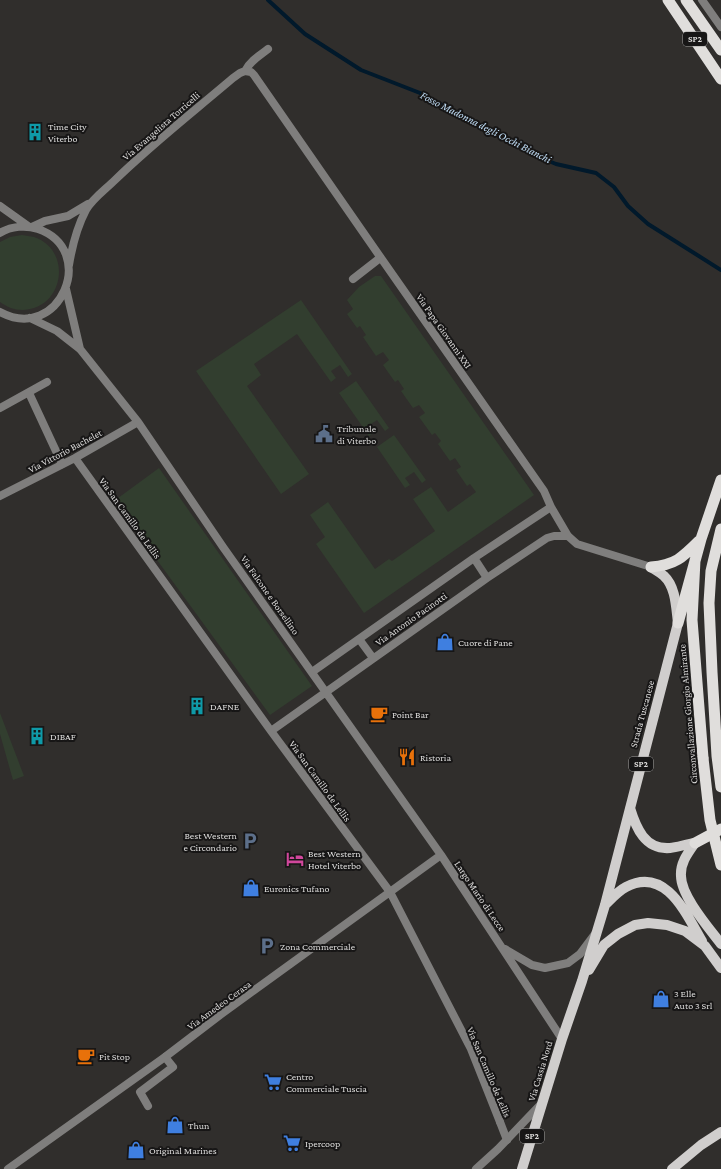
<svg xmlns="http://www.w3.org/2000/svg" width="721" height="1169" font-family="'Crimson Pro',serif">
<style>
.green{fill:#323e2f}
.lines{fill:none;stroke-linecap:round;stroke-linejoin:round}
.stream{stroke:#01192b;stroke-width:4}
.pedestrian{stroke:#7f7e7d;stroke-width:8}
.minor{stroke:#7f7e7d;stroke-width:8}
.primary{stroke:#d0cecd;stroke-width:10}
.trunk{stroke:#e0dedc;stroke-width:11}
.trunk-bridge{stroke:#e0dedc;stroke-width:11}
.labels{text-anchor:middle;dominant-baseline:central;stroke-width:4;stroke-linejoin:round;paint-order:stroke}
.shield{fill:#171616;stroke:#a2a1a0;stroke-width:1}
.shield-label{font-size:9px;font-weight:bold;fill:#dddcdb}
.poi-label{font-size:10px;fill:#dddcdb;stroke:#171616;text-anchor:start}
.street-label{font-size:10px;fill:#dddcdb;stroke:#171616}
.water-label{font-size:11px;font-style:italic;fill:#c2dff8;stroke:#171616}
</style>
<rect width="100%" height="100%" fill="#302e2c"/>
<path class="green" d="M 22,235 C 26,236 30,236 34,237 C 73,250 64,309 23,310 C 14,310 7,307 0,302 L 0,242 L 10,237 Z
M 375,276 L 381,276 L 534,495 L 364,613 L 316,544 L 325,537 L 310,515 L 328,502 L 375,569 L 389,559 L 392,561 L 435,531 L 413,499 L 431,487 L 448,512 L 476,492 L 470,484 L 467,486 L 456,470 L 461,467 L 455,458 L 450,461 L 438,444 L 441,441 L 435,433 L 432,435 L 419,417 L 425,413 L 419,405 L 413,408 L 401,391 L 404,389 L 398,380 L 395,382 L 383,365 L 389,360 L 383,352 L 376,356 L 363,337 L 366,335 L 360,326 L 357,328 L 347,314 L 353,309 L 347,300 L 359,287 Z
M 301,300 L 352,374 L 348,377 L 340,365 L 331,371 L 336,378 L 331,382 L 297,334 L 254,364 L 261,375 L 247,386 L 309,474 L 281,494 L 196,371 Z
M 356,381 L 389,428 L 385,431 L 377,420 L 368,426 L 373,433 L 369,436 L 339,393 Z
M 394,435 L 426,480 L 422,483 L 414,472 L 405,478 L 410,485 L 405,488 L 377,447 Z
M 159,468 L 312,686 L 270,715 L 114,501 Z
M 0,713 L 24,776 L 13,780 L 0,734 Z"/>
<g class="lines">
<path class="stream" d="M 268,0 L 305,34 L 361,70 L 420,93 L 532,154 L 556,164 L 596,173 L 614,187 L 628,206 L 648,224 L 721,270"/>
<path class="pedestrian" d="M 29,393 L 62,464
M 148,1106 L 140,1092 L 173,1067 L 165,1057
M 500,1122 L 507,1140"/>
<path class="minor" d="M 702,0 L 721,27
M 245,71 L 251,72 L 254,75 C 350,214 447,353 544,491 L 551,507 L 568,536 L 577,544 L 651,567
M 245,71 C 250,61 260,55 268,49
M 0,206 L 28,226
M 32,227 L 45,221 L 68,216 L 88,204
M 0,233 C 11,226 26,225 38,229 C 99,250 60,344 0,312
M 69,265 C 72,247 77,227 86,210 C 92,199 106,189 115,180 C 152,144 193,112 233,78 L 240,73 L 245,71
M 353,279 L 380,258
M 66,289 L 80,349
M 30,318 L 57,331 L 80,349 L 138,422 L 223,547 L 441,855 L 562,1039
M 0,408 L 47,382
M 75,458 L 271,731 L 390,892 L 471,1049 L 500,1122
M 0,496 L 75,458 L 138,422
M 474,558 L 487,578
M 359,639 L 373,658
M 312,672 L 474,558 L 551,507
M 271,731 L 487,578 L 547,538 L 554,536 L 568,536
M 505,949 L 532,965 L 545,968 L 568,963 L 580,954 L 595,934
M 8,1169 L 165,1057 L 220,1015 L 441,855
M 476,1169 L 498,1149 L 542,1103"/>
<path class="primary" d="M 630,808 C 636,828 645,850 670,848 C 678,847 687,844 695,843
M 695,843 C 688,853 680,863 681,876 C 681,896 709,928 721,944
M 605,905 C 611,899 618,891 626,887 C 666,866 686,914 702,941
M 589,970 L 604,945 L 618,934 L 635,925 L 648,923 L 667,925 L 685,931 L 705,946 L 721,968
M 522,1169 L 562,1039 L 582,981 L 605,905 L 678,623 C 676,608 676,587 664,576 C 660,572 655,570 651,567
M 672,1169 L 701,1145 L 721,1132"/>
<path class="trunk" d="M 668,0 L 721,79
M 686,0 L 721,50
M 721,529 L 711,571 L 709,603 L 712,672 L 717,756 L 721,787
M 695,560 L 692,620 L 703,758
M 651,567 C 675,565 682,558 699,541
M 678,623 L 701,539 L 721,480
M 695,843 L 721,829"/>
<path class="trunk-bridge" d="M 703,758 L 710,820 L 721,865"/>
</g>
<defs>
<g id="building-bare" transform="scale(1.38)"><path d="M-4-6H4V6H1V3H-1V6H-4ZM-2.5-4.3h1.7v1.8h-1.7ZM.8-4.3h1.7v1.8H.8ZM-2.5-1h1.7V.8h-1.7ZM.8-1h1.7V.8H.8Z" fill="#0f9aa8" stroke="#171616" stroke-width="2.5" paint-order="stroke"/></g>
<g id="civic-bare" transform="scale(1.38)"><path d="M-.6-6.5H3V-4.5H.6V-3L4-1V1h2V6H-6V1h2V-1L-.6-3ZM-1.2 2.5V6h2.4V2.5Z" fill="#5c6f8a" stroke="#171616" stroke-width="2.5" paint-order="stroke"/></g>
<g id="shop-bare" transform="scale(1.38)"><path d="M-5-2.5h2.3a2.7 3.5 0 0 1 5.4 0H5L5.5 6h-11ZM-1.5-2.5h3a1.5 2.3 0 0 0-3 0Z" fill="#3f7fe0" stroke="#171616" stroke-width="2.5" paint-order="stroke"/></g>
<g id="cafe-bare" transform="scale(1.38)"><path d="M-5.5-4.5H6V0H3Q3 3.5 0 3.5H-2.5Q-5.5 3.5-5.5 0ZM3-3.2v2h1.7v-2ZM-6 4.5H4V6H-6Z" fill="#e8710a" stroke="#171616" stroke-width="2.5" paint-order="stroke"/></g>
<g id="restaurant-bare" transform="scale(1.38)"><path d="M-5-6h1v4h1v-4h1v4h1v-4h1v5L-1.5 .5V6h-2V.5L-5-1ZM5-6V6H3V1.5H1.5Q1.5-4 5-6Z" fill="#e8710a" stroke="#171616" stroke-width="2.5" paint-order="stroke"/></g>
<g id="parking-bare" transform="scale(1.38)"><path d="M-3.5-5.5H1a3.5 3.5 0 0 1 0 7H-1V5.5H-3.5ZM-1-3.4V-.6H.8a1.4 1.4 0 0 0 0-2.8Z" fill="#5c6f8a" stroke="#171616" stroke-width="2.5" paint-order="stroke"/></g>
<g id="hotel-bare" transform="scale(1.38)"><path d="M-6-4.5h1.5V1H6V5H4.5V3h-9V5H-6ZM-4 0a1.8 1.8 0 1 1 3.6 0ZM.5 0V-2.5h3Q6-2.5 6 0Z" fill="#d1479c" stroke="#171616" stroke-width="2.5" paint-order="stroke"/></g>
<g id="supermarket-bare" transform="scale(1.38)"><path d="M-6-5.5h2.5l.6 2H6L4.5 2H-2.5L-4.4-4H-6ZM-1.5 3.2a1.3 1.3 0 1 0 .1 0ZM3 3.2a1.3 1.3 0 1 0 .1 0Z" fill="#3f7fe0" stroke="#171616" stroke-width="2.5" paint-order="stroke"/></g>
</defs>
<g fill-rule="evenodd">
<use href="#building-bare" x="35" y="132"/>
<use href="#civic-bare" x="324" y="434"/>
<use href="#shop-bare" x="445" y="642"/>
<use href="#building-bare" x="197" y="706"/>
<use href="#cafe-bare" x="379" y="714"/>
<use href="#building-bare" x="37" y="736"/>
<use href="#restaurant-bare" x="407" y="757"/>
<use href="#parking-bare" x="250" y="841"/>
<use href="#hotel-bare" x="295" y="859"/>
<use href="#shop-bare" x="251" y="888"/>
<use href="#parking-bare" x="267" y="946"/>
<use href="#shop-bare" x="661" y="999"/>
<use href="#cafe-bare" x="86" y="1056"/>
<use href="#supermarket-bare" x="273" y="1082"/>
<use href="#shop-bare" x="175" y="1125"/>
<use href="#supermarket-bare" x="292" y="1143"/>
<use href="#shop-bare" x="136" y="1150"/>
</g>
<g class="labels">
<g class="shield">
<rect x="683" y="32" width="24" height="14" rx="3"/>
<rect x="629" y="757" width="24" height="14" rx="3"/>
<rect x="520" y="1129" width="24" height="14" rx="3"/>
</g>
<g class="shield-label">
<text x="695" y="39">SP2</text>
<text x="641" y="764">SP2</text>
<text x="532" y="1136">SP2</text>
</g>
<g class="poi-label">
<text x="48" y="126">Time City<tspan x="48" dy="12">Viterbo</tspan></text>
<text x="337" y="428">Tribunale<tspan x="337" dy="12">di Viterbo</tspan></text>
<text x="458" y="642">Cuore di Pane</text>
<text x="210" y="706">DAFNE</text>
<text x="392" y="714">Point Bar</text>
<text x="50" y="736">DIBAF</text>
<text x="420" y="757">Ristoria</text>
<text x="237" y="835" text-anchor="end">Best Western<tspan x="237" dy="12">e Circondario</tspan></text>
<text x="308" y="853">Best Western<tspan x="308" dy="12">Hotel Viterbo</tspan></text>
<text x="264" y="888">Euronics Tufano</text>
<text x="280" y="946">Zona Commerciale</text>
<text x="674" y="993">3 Elle<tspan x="674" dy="12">Auto 3 Srl</tspan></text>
<text x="99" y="1056">Pit Stop</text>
<text x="286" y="1076">Centro<tspan x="286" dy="12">Commerciale Tuscia</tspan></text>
<text x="188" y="1125">Thun</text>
<text x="305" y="1143">Ipercoop</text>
<text x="149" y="1150">Original Marines</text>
</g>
<g class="street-label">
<text transform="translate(161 126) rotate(-41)">Via Evangelista Torricelli</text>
<text transform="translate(444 331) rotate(55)">Via Papa Giovanni XXI</text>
<text transform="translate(65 451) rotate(-28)">Via Vittorio Bachelet</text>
<text transform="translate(130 518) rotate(54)">Via San Camillo de Lellis</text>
<text transform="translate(270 595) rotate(55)">Via Falcone e Borsellino</text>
<text transform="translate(411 619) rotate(-35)">Via Antonio Pacinotti</text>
<text transform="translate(642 714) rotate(-75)">Strada Tuscanese</text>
<text transform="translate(688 714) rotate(-95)">Circonvallazione Giorgio Almirante</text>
<text transform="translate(320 781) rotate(54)">Via San Camillo de Lellis</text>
<text transform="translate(480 896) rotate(56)">Largo Mario di Lecce</text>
<text transform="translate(219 1005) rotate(-36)">Via Amedeo Cerasa</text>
<text transform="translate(540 1071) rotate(-73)">Via Cassia Nord</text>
<text transform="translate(489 1072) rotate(67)">Via San Camillo de Lellis</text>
</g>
<g class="water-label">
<text transform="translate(486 127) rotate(27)">Fosso Madonna degli Occhi Bianchi</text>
</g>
</g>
</svg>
